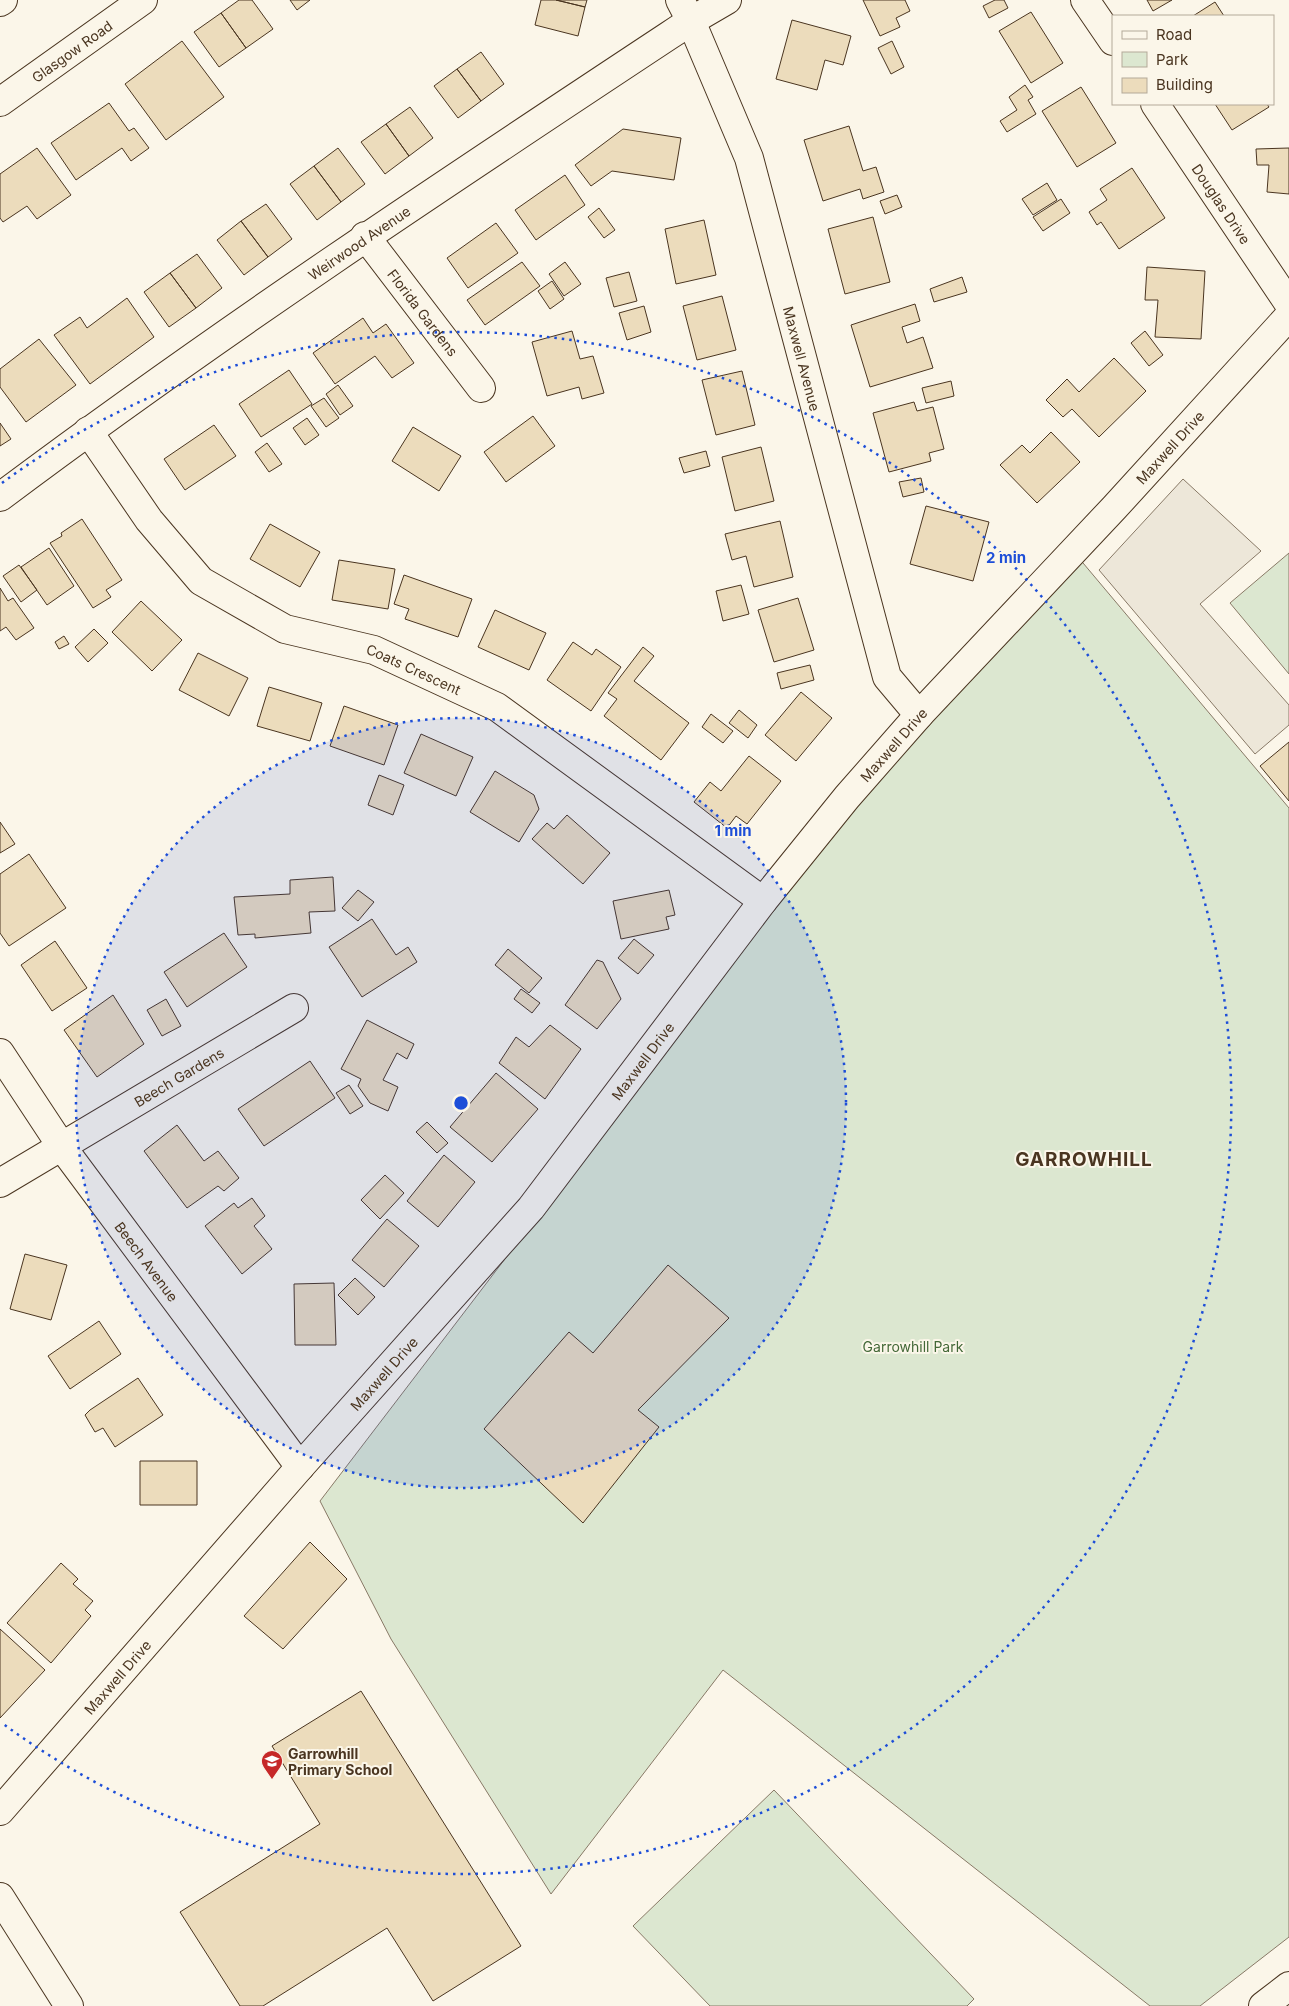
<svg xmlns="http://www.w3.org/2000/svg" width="1289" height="2006" font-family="Inter,sans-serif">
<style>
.green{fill:#dce7d0;stroke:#887966}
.parking{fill:#ede7d9;stroke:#887966}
.building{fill:#ecdcbc;stroke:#4a3520}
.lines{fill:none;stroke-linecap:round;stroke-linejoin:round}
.minor-casing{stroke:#4a3520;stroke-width:30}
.primary-casing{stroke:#4a3520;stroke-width:30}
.minor{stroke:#fbf6e9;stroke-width:28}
.primary{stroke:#fbf6e9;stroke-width:28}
.ring{fill:none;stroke:#1d4ed8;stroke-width:2.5;stroke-dasharray:2.5 5}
.labels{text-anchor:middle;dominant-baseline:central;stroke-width:4;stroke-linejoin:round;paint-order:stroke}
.street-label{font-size:14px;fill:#4a3520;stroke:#fbf6e9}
.park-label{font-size:14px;fill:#436837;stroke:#fbf6e9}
.poi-label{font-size:14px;font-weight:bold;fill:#4a3520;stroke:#fbf6e9;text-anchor:start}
.district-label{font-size:19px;font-weight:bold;letter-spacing:1px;fill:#4a3520;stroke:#fbf6e9}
.centre{fill:#1d4ed8;stroke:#fbf6e9;stroke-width:2.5}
.ring-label{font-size:15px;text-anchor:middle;font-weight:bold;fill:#1d4ed8;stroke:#fbf6e9;stroke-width:4;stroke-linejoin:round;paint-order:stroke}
</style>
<rect width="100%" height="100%" fill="#fbf6e9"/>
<path class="green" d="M 1289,553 L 1289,674 L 1230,603 Z
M 1078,557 L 1289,808 L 1289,1937 L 1200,2006 L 1150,2006 L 723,1670 L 551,1894 L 391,1639 L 320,1501 L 767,916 L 851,812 Z
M 774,1790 L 974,1999 L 967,2006 L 710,2006 L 633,1926 Z"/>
<path class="parking" d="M 1183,479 L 1261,551 L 1200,604 L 1289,705 L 1289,725 L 1255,754 L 1099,570 Z"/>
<path class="building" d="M 239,0 L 252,0 L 273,29 L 246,48 L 221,13 Z
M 290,0 L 310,0 L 297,10 Z
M 541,0 L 556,0 L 585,7 L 578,36 L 535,25 Z
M 556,0 L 587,0 L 585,7 Z
M 863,0 L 905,0 L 910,11 L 896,18 L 900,27 L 880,36 Z
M 995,0 L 1004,0 L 1008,8 L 989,18 L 983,6 Z
M 1147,0 L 1172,0 L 1153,11 Z
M 1215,2 L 1224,16 L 1193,16 Z
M 1031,12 L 1063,63 L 1031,83 L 999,31 Z
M 221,13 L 246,48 L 219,67 L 194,32 Z
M 792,20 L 851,36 L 843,65 L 825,60 L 817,90 L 776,79 Z
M 182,41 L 224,97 L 166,140 L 125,84 Z
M 892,41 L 904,67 L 891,74 L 878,48 Z
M 481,52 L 504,84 L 481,101 L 457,69 Z
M 457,69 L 481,101 L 458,118 L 434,86 Z
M 1025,85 L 1033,97 L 1028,100 L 1036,114 L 1007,132 L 1000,121 L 1017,110 L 1009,97 Z
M 1081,87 L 1116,143 L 1077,167 L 1042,111 Z
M 109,103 L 129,131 L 134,128 L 149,148 L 131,161 L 122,148 L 76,180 L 51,143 Z
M 1215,104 L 1267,104 L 1269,107 L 1232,130 Z
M 410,107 L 433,138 L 409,156 L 386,124 Z
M 386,124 L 409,156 L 385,174 L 361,142 Z
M 849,126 L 863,171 L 876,167 L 884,192 L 863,199 L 860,189 L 823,201 L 804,140 Z
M 623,129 L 681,138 L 674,180 L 612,171 L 591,186 L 575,165 Z
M 37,148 L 71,195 L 37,219 L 27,206 L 3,222 L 0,218 L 0,174 Z
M 338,148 L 365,184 L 341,202 L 314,166 Z
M 1289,148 L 1289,194 L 1267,192 L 1269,165 L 1257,165 L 1256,149 Z
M 314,166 L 341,202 L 317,220 L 290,184 Z
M 1132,168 L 1165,218 L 1119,249 L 1101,222 L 1097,225 L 1089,212 L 1107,200 L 1100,189 Z
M 565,175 L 585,205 L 536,240 L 515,210 Z
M 1047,183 L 1057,200 L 1033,215 L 1022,199 Z
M 897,195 L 902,207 L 885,214 L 880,201 Z
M 1061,199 L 1070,213 L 1043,231 L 1033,217 Z
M 266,204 L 292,239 L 268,257 L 241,221 Z
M 599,208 L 615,230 L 604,238 L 588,217 Z
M 873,217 L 890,282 L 845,294 L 828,229 Z
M 704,220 L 716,275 L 676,284 L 665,229 Z
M 241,221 L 268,257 L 244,275 L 217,240 Z
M 496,223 L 518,253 L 468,288 L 447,258 Z
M 197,254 L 222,288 L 196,308 L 170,273 Z
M 522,262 L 540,286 L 485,325 L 467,300 Z
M 565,262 L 581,284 L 564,296 L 549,274 Z
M 1147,267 L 1205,271 L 1201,339 L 1155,337 L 1158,300 L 1145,300 Z
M 629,272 L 637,301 L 614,307 L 606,278 Z
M 170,273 L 196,308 L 169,327 L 144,292 Z
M 962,277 L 967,292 L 934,302 L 930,289 Z
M 552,281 L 564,299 L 550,309 L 538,291 Z
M 722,296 L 736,350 L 697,360 L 683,306 Z
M 127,298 L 154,337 L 90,384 L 54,335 L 80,317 L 87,328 Z
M 915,304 L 920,321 L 902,327 L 907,343 L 923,337 L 933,368 L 870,387 L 851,325 Z
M 644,306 L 651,332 L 627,340 L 619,313 Z
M 363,318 L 373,333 L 386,324 L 414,363 L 392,378 L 375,356 L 335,384 L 313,353 Z
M 572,331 L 580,359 L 593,356 L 604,393 L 582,399 L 579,387 L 547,396 L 532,342 Z
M 1145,331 L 1163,355 L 1149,366 L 1131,343 Z
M 39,339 L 76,385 L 26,422 L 0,387 L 0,369 Z
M 1114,358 L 1146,391 L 1099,437 L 1072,409 L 1063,417 L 1046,400 L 1067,379 L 1079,392 Z
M 289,370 L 312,404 L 261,437 L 239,404 Z
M 742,371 L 755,425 L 716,435 L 702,380 Z
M 951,381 L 954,396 L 926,403 L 922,388 Z
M 338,385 L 353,406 L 340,415 L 326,394 Z
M 324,398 L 339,418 L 326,427 L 311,406 Z
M 914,402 L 917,411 L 933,407 L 944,449 L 929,453 L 931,461 L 889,472 L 873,413 Z
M 533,416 L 555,446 L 506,482 L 484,452 Z
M 307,418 L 319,435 L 305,445 L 293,428 Z
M 0,423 L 11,439 L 0,446 Z
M 214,425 L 236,456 L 185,490 L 164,459 Z
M 413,427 L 461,456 L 439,491 L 392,461 Z
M 1051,432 L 1080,462 L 1037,503 L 1000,465 L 1022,445 L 1030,453 Z
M 267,443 L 282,464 L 269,472 L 255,452 Z
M 761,447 L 774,501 L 735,511 L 722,457 Z
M 706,451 L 710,466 L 684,473 L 679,458 Z
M 921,478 L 924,492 L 903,497 L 899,482 Z
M 926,506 L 989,522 L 973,581 L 910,564 Z
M 82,519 L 122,580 L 106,590 L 111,597 L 93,608 L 50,543 L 62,536 L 61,533 Z
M 780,521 L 793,577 L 754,587 L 746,556 L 732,560 L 725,534 Z
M 270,524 L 320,552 L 300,587 L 250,559 Z
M 49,548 L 74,586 L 47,605 L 21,567 Z
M 339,560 L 395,569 L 388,609 L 332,600 Z
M 19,565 L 37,590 L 21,602 L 3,576 Z
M 404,575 L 472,599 L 458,637 L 405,619 L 409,609 L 394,604 Z
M 741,585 L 749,614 L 723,621 L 716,591 Z
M 0,588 L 8,601 L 13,598 L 34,628 L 16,640 L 6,627 L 0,631 Z
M 798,598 L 814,650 L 774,662 L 758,610 Z
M 141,601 L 182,640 L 152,671 L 112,632 Z
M 495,610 L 546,633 L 529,670 L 478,647 Z
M 94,629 L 108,643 L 88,662 L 75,647 Z
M 64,636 L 69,644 L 59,649 L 55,642 Z
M 573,642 L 592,655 L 596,649 L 621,667 L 591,711 L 547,680 Z
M 643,647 L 654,656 L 634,681 L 689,723 L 661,760 L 604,716 L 617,699 L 608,693 Z
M 198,653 L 248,678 L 229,716 L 179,690 Z
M 810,665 L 814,680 L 781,689 L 777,673 Z
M 269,687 L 322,703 L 310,741 L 257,726 Z
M 801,692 L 832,718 L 796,761 L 765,735 Z
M 344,706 L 398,725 L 384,765 L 330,746 Z
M 739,710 L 757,725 L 748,738 L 729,723 Z
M 711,714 L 733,731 L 723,743 L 702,727 Z
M 421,734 L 473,757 L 456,796 L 404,773 Z
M 1289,742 L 1289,801 L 1260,766 Z
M 749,756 L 781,781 L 747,824 L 736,816 L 727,828 L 694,802 L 710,782 L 721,791 Z
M 495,771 L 534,795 L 539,809 L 519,842 L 470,812 Z
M 379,775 L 404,785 L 393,815 L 368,805 Z
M 567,815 L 610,853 L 583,884 L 532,839 L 547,823 L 554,829 Z
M 0,822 L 15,844 L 0,853 Z
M 29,854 L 66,908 L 9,946 L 0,933 L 0,874 Z
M 333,877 L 335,911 L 309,912 L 311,933 L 255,938 L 255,934 L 238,935 L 234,897 L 290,894 L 290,880 Z
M 358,890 L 374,902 L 358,921 L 342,908 Z
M 669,890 L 675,915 L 666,917 L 669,929 L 621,939 L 613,901 Z
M 372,919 L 396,955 L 408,947 L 417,962 L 362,997 L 329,947 Z
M 224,933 L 247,967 L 187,1007 L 164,972 Z
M 634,939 L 654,955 L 638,974 L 618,958 Z
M 55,941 L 87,988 L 52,1011 L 21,965 Z
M 508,949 L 542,978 L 529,993 L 495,965 Z
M 597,960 L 603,962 L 621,999 L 597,1029 L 565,1005 Z
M 521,989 L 540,1003 L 532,1013 L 514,999 Z
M 113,995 L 144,1044 L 97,1077 L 64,1030 Z
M 166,999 L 181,1026 L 162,1036 L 147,1010 Z
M 367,1020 L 414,1044 L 407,1059 L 397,1053 L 383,1080 L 398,1087 L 388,1111 L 370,1103 L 358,1086 L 361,1079 L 341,1069 Z
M 550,1025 L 581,1049 L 545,1099 L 499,1063 L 516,1037 L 529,1047 Z
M 310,1061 L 335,1098 L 264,1146 L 238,1109 Z
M 496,1073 L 538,1109 L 492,1162 L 450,1127 Z
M 349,1085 L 363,1106 L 350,1114 L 336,1093 Z
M 427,1122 L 448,1143 L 437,1153 L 416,1132 Z
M 177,1125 L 204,1161 L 218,1151 L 239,1178 L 224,1191 L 218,1186 L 187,1208 L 144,1151 Z
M 444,1155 L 475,1182 L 438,1227 L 407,1201 Z
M 385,1175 L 404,1193 L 380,1219 L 361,1200 Z
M 252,1198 L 265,1216 L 254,1226 L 272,1249 L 242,1274 L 205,1226 L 234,1203 L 238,1208 Z
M 387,1219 L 419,1246 L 384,1287 L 352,1260 Z
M 25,1254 L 67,1265 L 51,1320 L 10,1309 Z
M 668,1265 L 729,1318 L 638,1410 L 659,1427 L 583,1523 L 484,1429 L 569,1332 L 593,1353 Z
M 355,1278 L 375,1297 L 358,1315 L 338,1295 Z
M 334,1283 L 336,1345 L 295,1345 L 294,1284 Z
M 99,1321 L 121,1354 L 70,1389 L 48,1356 Z
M 138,1378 L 163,1415 L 115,1447 L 103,1428 L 95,1432 L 85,1415 L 90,1410 Z
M 140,1461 L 197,1461 L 197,1505 L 140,1505 Z
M 310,1542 L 347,1579 L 283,1649 L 244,1616 Z
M 61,1563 L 78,1579 L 73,1584 L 93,1601 L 85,1610 L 91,1616 L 51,1663 L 7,1623 Z
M 0,1629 L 45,1670 L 0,1718 Z
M 361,1691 L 521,1946 L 433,2001 L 387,1928 L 263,2006 L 240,2006 L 180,1912 L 320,1824 L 272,1746 Z"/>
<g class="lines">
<g class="minor-casing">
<g id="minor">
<path id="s1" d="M 680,0 L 691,21 L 749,158 L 887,677 L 919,715"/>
<path d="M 1085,0 L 1113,41"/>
<path id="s2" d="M 0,102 L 143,0"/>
<path id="s3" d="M 1155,104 L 1289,304"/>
<path id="s4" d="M 365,236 L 481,388"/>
<path id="s5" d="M 88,431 L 149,520 L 201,581 L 285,629 L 374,650 L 497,707 L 763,901"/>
<path id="s6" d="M 0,497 C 224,329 458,175 691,21 L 727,0"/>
<path id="s7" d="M 0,1053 L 62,1147 L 300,1467"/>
<path id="s8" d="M 0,1183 L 294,1008"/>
<path id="s9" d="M 0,1811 L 300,1467 L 531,1208 L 763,901 L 847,797 L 919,715 L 1114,508 L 1289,316"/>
<path d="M 0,1897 L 69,2006"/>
<path d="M 1263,2006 L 1289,1986"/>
</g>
</g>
<g class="primary-casing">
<path id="primary" d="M 0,2 L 3,0"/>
</g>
<use href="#minor" class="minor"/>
<use href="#primary" class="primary"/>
</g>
<circle cx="461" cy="1103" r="385" fill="#1d4ed8" fill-opacity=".12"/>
<g class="ring">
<circle cx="461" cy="1103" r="385"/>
<path d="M2 483A771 771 0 1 1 2 1723"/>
</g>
<defs>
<g id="school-pin" transform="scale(1.125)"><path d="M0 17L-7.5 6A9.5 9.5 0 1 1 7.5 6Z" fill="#c62828" stroke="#fbf6e9"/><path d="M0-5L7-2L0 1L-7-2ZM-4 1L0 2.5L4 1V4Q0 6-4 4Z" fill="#fff"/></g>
</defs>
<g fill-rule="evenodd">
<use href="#school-pin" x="272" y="1761"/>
</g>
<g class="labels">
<g class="street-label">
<text stroke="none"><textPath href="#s2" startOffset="88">Glasgow Road</textPath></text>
<text stroke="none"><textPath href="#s3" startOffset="120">Douglas Drive</textPath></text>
<text stroke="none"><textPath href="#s6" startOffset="440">Weirwood Avenue</textPath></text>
<text stroke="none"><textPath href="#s4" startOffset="96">Florida Gardens</textPath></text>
<text stroke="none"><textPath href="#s1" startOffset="380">Maxwell Avenue</textPath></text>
<text stroke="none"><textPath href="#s9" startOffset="1798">Maxwell Drive</textPath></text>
<text stroke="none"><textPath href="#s5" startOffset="420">Coats Crescent</textPath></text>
<text stroke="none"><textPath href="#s9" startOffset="1392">Maxwell Drive</textPath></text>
<text stroke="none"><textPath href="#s9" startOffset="988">Maxwell Drive</textPath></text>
<text stroke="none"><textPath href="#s8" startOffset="208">Beech Gardens</textPath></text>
<text stroke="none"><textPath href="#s7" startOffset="255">Beech Avenue</textPath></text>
<text stroke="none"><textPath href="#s9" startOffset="582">Maxwell Drive</textPath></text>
<text stroke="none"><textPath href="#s9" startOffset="178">Maxwell Drive</textPath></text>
</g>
<g class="park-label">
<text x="913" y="1346">Garrowhill Park</text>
</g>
<g class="poi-label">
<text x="288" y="1753">Garrowhill<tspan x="288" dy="16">Primary School</tspan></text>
</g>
<g class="district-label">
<text x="1084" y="1159">GARROWHILL</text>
</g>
</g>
<circle cx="461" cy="1103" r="8" class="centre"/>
<g class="ring-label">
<text x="1006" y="563">2 min</text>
<text x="733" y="836">1 min</text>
</g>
<rect x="1112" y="15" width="162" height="90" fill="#fbf6e9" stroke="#b4a999"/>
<rect x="1122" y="31" width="25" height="8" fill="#fbf6e9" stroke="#b4a999"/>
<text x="1156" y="40" font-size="15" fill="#4a3520">Road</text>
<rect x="1122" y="52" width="25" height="15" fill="#dce7d0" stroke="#b4a999"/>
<text x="1156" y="65" font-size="15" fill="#4a3520">Park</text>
<rect x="1122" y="78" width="25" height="15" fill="#ecdcbc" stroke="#b4a999"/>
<text x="1156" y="90" font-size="15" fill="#4a3520">Building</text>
</svg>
